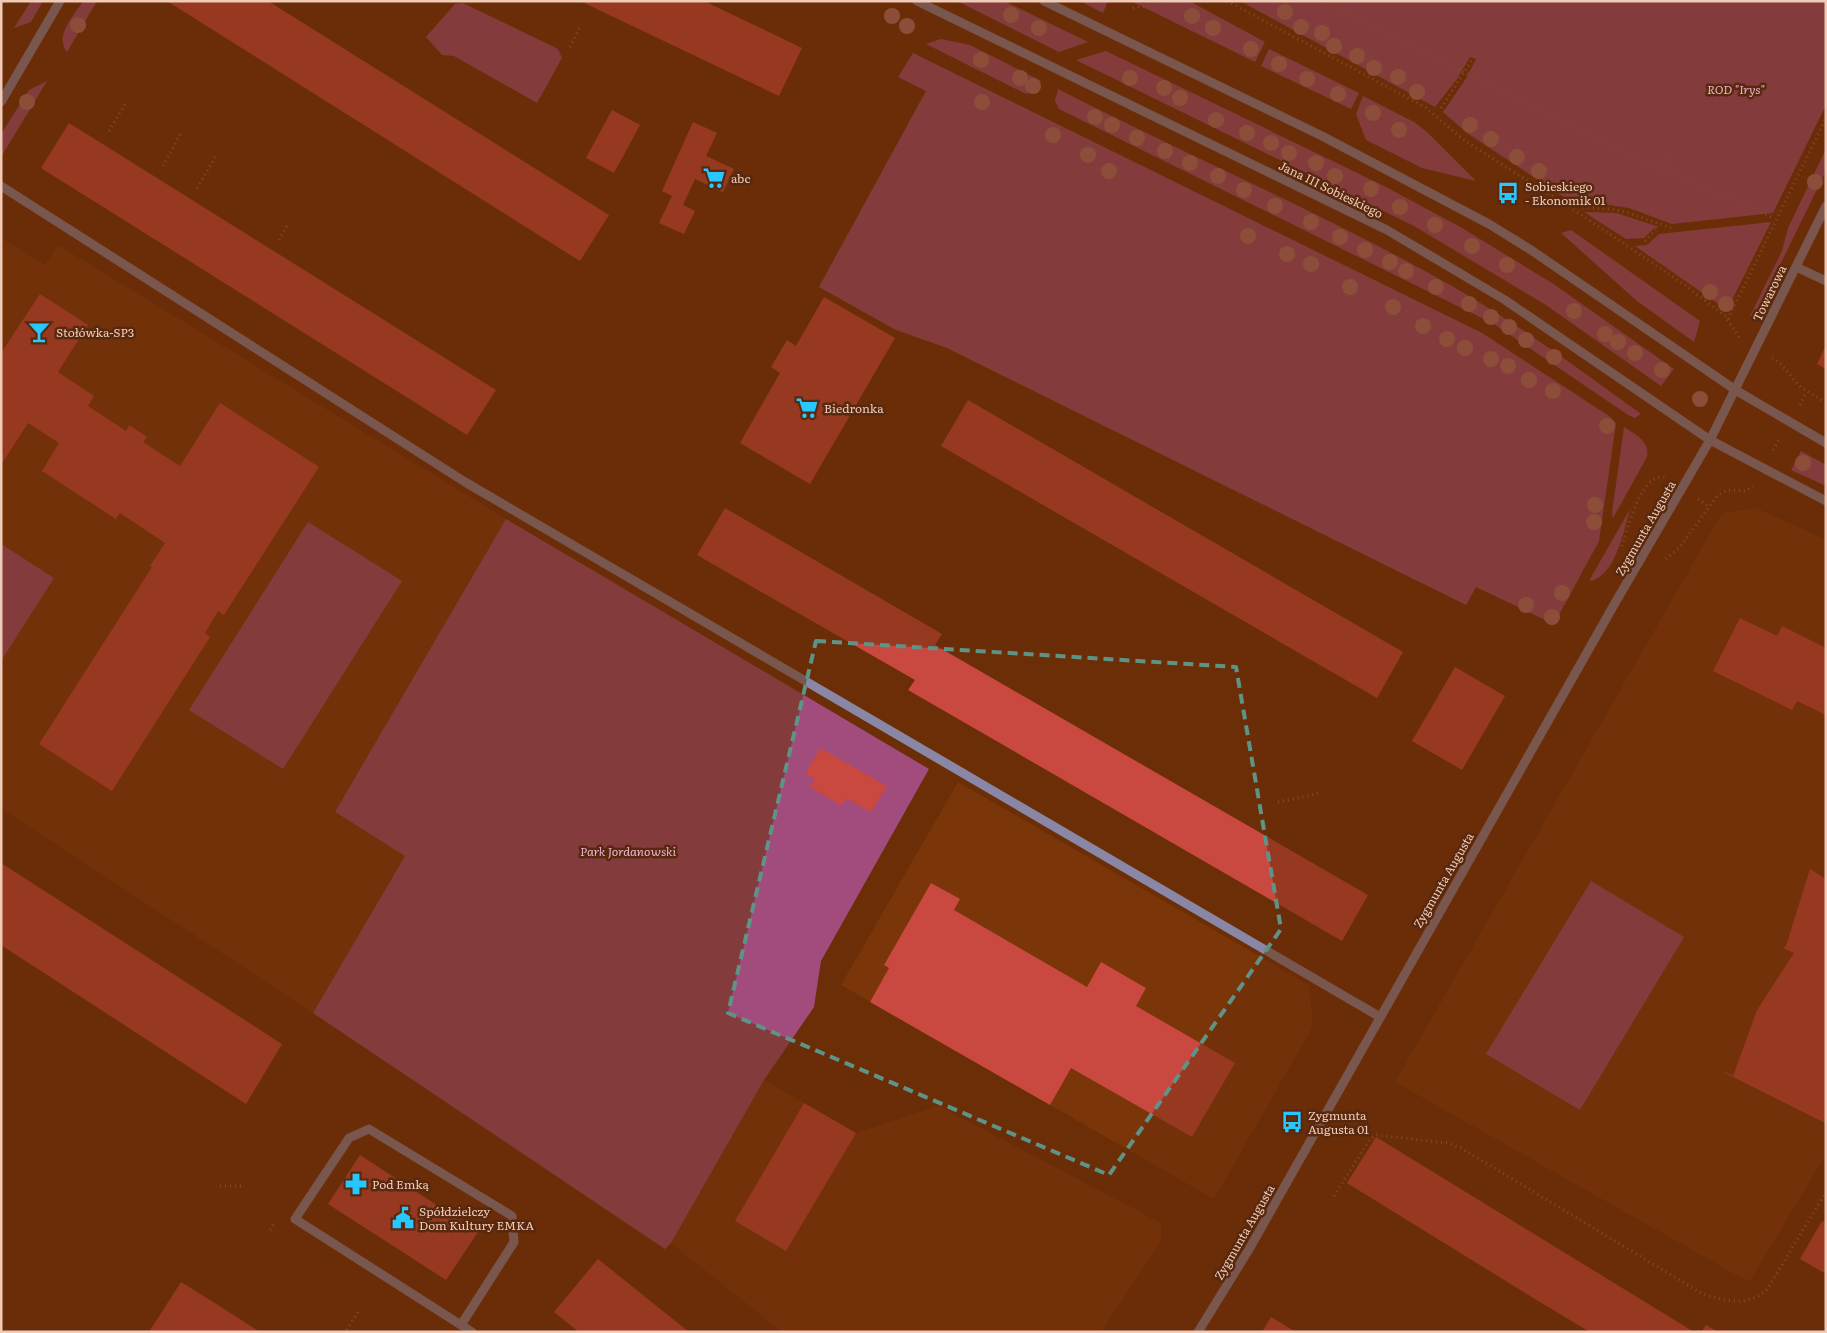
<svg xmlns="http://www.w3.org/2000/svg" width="1827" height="1333" font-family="Literata,serif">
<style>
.built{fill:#7a3609}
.green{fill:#a14c7c}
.building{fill:#c9483f}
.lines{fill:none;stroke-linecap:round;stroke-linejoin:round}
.path{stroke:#9f6c4c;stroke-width:3;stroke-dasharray:1 4;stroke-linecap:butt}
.minor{stroke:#8987a5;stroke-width:9}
.tree{fill:#b37776}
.marked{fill:none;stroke:#5e9488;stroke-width:4;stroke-dasharray:10 6;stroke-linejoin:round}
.labels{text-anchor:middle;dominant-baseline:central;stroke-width:5;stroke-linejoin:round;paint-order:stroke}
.park-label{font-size:12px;font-style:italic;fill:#eeb3d0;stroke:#58290e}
.poi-label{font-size:12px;fill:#f0cbb8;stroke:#58290e;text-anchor:start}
.street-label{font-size:12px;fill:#f0cbb8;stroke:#58290e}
</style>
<rect width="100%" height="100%" fill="#6b2e07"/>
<path class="built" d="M 1,238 L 45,265 L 58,245 L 506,519 L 335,813 L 406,856 L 313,1013 L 1,808 Z
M 1756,508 L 1826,540 L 1826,1155 L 1749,1282 L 1395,1082 L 1722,513 Z
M 958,782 L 1309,985 L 1313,1026 L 1214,1199 L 841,985 Z
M 764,1080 L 856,1133 L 939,1106 L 1161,1223 L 1161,1241 L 1101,1332 L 782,1332 L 671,1243 Z"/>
<path class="green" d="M 31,1 L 43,1 L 31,22 L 14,28 Z
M 83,1 L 97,1 L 67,52 C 54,36 74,16 83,1 Z
M 957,1 L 1004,1 L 1088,42 L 1059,52 Z
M 1080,1 L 1108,1 L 1103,13 Z
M 1131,1 L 1189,1 L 1265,42 L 1255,62 Z
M 1240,1 L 1826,1 L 1826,105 L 1773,213 L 1672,224 L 1629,208 L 1567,199 L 1467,133 L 1443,112 L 1465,80 L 1476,59 L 1470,57 L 1457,79 L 1435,107 Z
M 463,3 L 558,49 L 562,58 L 537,103 L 454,56 L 442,55 L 426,37 L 455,4 Z
M 941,39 L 970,45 L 1041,81 L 1034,91 L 1026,94 L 926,44 Z
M 1269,49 L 1359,93 L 1351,109 L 1261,66 Z
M 1106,51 L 1384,186 L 1462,228 L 1552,283 L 1674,369 L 1661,386 L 1546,305 L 1414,226 L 1076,60 Z
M 913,53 L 1482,333 L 1609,416 L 1616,423 L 1599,541 L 1554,624 L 1476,587 L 1466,605 L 947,348 L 896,330 L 819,287 L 926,91 L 898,77 Z
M 47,81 L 1,157 L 1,134 L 29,90 Z
M 1058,89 C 1188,156 1323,213 1450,285 C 1517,323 1579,369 1641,414 L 1635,418 L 1628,415 L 1494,324 L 1059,109 L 1055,101 Z
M 1363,96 L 1414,122 L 1427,132 L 1476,181 L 1422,168 L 1366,140 L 1356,114 Z
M 1826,149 L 1826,171 L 1754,318 L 1750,316 L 1782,251 L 1788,228 Z
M 1584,212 L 1616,213 L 1659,227 L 1653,229 L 1644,238 L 1626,239 Z
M 1771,222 L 1727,310 L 1635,246 L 1647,245 L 1659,234 Z
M 1571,230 L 1700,321 L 1694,342 L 1637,301 L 1561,233 Z
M 1624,427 C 1636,435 1650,441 1647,457 L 1613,518 L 1612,513 Z
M 1801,451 L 1826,465 L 1826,486 L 1791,470 Z
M 1630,509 C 1624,530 1615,578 1589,581 Z
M 506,519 L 929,769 L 821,961 L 814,1007 L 764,1080 L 671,1243 L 665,1249 L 313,1013 L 405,856 L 335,812 Z
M 308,522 L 402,581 L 283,769 L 189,710 Z
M 1,544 L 54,578 L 1,661 Z
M 1591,881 L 1684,937 L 1580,1110 L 1486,1054 Z"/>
<path class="building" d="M 167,1 L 268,1 L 609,215 L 580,261 Z
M 580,1 L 704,1 L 802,48 L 779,96 Z
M 612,110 L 640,125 L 614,173 L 586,158 Z
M 693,122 L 717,133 L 706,156 L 734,169 L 723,192 L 695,179 L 683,205 L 695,211 L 684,234 L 659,223 L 672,196 L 662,191 Z
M 69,123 L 496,390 L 467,435 L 41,168 Z
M 40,294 L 88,325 L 58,372 L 94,396 L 88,406 L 126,431 L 129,425 L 147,437 L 143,442 L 180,466 L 220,403 L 319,467 L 224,615 L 218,611 L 205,633 L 210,637 L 112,791 L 39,744 L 152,567 L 150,566 L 165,543 L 120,513 L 116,519 L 42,471 L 59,443 L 28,423 L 1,465 L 1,353 Z
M 824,297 L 895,338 L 810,484 L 740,443 L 780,373 L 771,367 L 787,340 L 796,346 Z
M 1826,345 L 1826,369 L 1817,364 Z
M 968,400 L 1403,652 L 1377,698 L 941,446 Z
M 725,508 L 942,634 L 935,645 L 1368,895 L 1342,941 L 908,690 L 915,680 L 697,555 Z
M 1740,618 L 1777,636 L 1782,626 L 1826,648 L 1826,715 L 1797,701 L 1792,710 L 1713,671 Z
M 1455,667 L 1505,696 L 1462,770 L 1412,741 Z
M 820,748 L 887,786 L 871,812 L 846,798 L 842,806 L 810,787 L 815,779 L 805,774 Z
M 1,863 L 282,1044 L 246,1104 L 1,945 Z
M 1810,869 L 1826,879 L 1825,1123 L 1723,1072 L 1723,1071 L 1733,1076 L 1757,1010 L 1794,953 L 1783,948 L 1786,946 Z
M 931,883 L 960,899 L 954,910 L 1087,987 L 1101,962 L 1146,988 L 1136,1006 L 1235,1063 L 1192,1137 L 1071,1068 L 1050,1105 L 870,1002 L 889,968 L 884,965 Z
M 804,1103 L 856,1133 L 786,1251 L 735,1221 Z
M 1376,1137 L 1694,1332 L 1590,1332 L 1535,1299 L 1347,1183 Z
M 360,1155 L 478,1232 L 446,1280 L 328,1204 Z
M 1822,1221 L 1826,1223 L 1826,1274 L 1800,1259 Z
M 598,1259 L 689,1332 L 579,1332 L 554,1312 Z
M 181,1282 L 218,1305 L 260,1332 L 149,1332 Z
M 1271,1317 L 1296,1332 L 1262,1332 Z
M 1706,1325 L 1718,1332 L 1701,1332 Z"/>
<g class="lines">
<path class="path" d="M 1227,1 L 1425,107 L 1465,141 L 1577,212 L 1685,285 L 1725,316 L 1739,337
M 1319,1 L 1659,168 L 1771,217
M 1133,8 L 1181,1
M 570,47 L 581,25
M 1441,108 L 1473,58
M 109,131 L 127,101
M 163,166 L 181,133
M 1663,169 L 1670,154
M 197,188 L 217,154
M 1583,207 L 1611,209 L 1629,213 L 1671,228
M 279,240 L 288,224
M 1645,241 L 1656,230
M 1728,319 L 1826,118
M 1772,358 L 1780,363 L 1799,386 L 1826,403
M 1800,405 L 1806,392
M 1773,450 L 1780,438
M 1698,499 L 1708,506
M 1622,546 C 1628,529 1641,470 1666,478
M 1666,559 L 1680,547 L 1718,495 L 1727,490 L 1746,491 L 1753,486
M 1278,802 L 1321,793
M 220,1186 L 241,1186
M 1334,1196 L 1370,1139 L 1377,1135 L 1447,1143 L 1461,1148 L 1701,1293 C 1723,1301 1751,1308 1768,1288 L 1826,1192
M 270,1230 L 275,1222
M 347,1330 L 358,1312"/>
<path class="minor" d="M 917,1 L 1387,230 L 1505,300 L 1710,440 L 1826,501
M 1044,1 L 1322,136 L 1489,224 L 1531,250 L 1737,391 L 1826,443
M 1,102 L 60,1
M 1,186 L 465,482 L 1380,1017
M 1796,267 L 1826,281
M 461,1325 L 514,1242 L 512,1216 L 369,1129 L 349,1138 L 295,1219 L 472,1332
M 1198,1332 L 1248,1251 L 1615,603 L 1710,440 L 1826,206"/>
</g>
<g class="tree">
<circle cx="1285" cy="12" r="8"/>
<circle cx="1011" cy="15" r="8"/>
<circle cx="892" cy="16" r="8"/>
<circle cx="1192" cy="16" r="8"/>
<circle cx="78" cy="25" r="8"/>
<circle cx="907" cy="26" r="8"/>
<circle cx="1301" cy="27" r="8"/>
<circle cx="1039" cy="28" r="8"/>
<circle cx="1213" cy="28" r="8"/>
<circle cx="1322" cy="33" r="8"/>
<circle cx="1334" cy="46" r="8"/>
<circle cx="1251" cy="49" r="8"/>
<circle cx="1357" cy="56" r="8"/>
<circle cx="981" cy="60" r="8"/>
<circle cx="1279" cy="64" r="8"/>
<circle cx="1374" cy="68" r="8"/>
<circle cx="1398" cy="77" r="8"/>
<circle cx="1020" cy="78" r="8"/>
<circle cx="1130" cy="78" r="8"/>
<circle cx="1307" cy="79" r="8"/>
<circle cx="1033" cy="86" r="8"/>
<circle cx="1164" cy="88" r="8"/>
<circle cx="1417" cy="92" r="8"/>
<circle cx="1338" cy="94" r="8"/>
<circle cx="1180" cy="98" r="8"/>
<circle cx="27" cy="102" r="8"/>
<circle cx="982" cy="102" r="8"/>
<circle cx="1373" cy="113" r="8"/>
<circle cx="1095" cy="117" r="8"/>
<circle cx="1216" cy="120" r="8"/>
<circle cx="1112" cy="125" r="8"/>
<circle cx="1470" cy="125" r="8"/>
<circle cx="1399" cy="130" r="8"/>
<circle cx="1247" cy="133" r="8"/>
<circle cx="1053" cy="135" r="8"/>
<circle cx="1137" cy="138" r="8"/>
<circle cx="1491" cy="139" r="8"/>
<circle cx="1271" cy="143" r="8"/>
<circle cx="1165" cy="151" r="8"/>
<circle cx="1289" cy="153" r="8"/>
<circle cx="1088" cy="155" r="8"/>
<circle cx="1517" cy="157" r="8"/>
<circle cx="1190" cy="163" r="8"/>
<circle cx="1316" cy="163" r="8"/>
<circle cx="1109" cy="171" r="8"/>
<circle cx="1539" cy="171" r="8"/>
<circle cx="1218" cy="176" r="8"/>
<circle cx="1335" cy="176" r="8"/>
<circle cx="1815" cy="182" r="8"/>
<circle cx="1371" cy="189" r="8"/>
<circle cx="1244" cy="190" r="8"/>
<circle cx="1275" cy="206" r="8"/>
<circle cx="1400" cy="207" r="8"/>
<circle cx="1311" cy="222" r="8"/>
<circle cx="1435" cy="225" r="8"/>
<circle cx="1248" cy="236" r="8"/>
<circle cx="1340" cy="237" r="8"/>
<circle cx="1472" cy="246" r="8"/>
<circle cx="1365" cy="250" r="8"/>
<circle cx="1287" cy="254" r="8"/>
<circle cx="1390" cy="262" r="8"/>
<circle cx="1311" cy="264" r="8"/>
<circle cx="1507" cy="265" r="8"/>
<circle cx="1406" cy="271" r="8"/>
<circle cx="1350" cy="287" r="8"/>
<circle cx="1436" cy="287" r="8"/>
<circle cx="1710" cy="292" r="8"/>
<circle cx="1469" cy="304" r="8"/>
<circle cx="1726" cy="304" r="8"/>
<circle cx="1393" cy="307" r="8"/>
<circle cx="1574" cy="311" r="8"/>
<circle cx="1491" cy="317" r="8"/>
<circle cx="1423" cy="326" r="8"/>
<circle cx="1509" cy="327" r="8"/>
<circle cx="1605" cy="334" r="8"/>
<circle cx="1447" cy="339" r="8"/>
<circle cx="1526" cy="340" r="8"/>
<circle cx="1618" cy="342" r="8"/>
<circle cx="1465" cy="348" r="8"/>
<circle cx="1635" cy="353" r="8"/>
<circle cx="1554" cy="357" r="8"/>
<circle cx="1491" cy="359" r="8"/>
<circle cx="1508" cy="366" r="8"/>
<circle cx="1662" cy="370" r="8"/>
<circle cx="1529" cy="380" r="8"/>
<circle cx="1553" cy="391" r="8"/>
<circle cx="1700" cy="399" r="8"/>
<circle cx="1607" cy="426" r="8"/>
<circle cx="1803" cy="463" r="8"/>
<circle cx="1595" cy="505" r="8"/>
<circle cx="1594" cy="522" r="8"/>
<circle cx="1562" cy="593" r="8"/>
<circle cx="1526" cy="605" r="8"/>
<circle cx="1552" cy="617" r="8"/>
</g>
<path d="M0 0H1827V1333H0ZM 816,641 L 1236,667 L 1281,929 L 1109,1175 L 728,1013 Z" fill="#6b2e07" fill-opacity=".55" fill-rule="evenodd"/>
<path class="marked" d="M 816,641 L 1236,667 L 1281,929 L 1109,1175 L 728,1013 Z"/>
<defs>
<g id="supermarket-bare" transform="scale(1.725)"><path d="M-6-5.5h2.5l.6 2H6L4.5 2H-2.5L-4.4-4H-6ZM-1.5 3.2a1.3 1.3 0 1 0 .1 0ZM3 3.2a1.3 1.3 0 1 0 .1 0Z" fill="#28c8ff" stroke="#58290e" stroke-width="2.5" paint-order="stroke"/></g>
<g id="bus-bare" transform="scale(1.725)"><path d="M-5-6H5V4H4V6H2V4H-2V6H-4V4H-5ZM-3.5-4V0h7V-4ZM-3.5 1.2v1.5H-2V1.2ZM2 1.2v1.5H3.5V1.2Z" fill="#28c8ff" stroke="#58290e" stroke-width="2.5" paint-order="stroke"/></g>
<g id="bar-bare" transform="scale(1.725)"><path d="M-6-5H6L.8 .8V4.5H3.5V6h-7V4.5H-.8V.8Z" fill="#28c8ff" stroke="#58290e" stroke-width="2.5" paint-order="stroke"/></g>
<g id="pharmacy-bare" transform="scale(1.725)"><path d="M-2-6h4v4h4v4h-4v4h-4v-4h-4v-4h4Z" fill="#28c8ff" stroke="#58290e" stroke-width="2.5" paint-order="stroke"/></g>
<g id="civic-bare" transform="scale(1.725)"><path d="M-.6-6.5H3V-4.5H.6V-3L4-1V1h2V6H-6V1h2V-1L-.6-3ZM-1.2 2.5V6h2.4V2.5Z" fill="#28c8ff" stroke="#58290e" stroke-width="2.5" paint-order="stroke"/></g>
</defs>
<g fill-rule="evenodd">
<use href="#supermarket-bare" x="714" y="178"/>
<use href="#bus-bare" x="1508" y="193"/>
<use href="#bar-bare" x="39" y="332"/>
<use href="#supermarket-bare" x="807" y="408"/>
<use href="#bus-bare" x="1292" y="1122"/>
<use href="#pharmacy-bare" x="356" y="1184"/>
<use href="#civic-bare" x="403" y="1218"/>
</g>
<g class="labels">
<g class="park-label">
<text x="1736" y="89">ROD "Irys"</text>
<text x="628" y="851">Park Jordanowski</text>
</g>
<g class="poi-label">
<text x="731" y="178">abc</text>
<text x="1525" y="186">Sobieskiego<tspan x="1525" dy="14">- Ekonomik 01</tspan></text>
<text x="56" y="332">Stołówka-SP3</text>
<text x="824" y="408">Biedronka</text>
<text x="1308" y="1115">Zygmunta<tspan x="1308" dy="14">Augusta 01</tspan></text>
<text x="372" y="1184">Pod Emką</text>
<text x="419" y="1211">Spółdzielczy<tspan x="419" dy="14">Dom Kultury EMKA</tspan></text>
</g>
<g class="street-label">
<text transform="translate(1331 189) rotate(26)">Jana III Sobieskiego</text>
<text transform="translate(1769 293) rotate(-64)">Towarowa</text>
<text transform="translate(1645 528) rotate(-60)">Zygmunta Augusta</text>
<text transform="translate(1443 880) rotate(-60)">Zygmunta Augusta</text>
<text transform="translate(1244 1232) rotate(-60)">Zygmunta Augusta</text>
</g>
</g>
<rect width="1827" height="1333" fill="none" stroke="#f0cbb8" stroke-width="5"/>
</svg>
